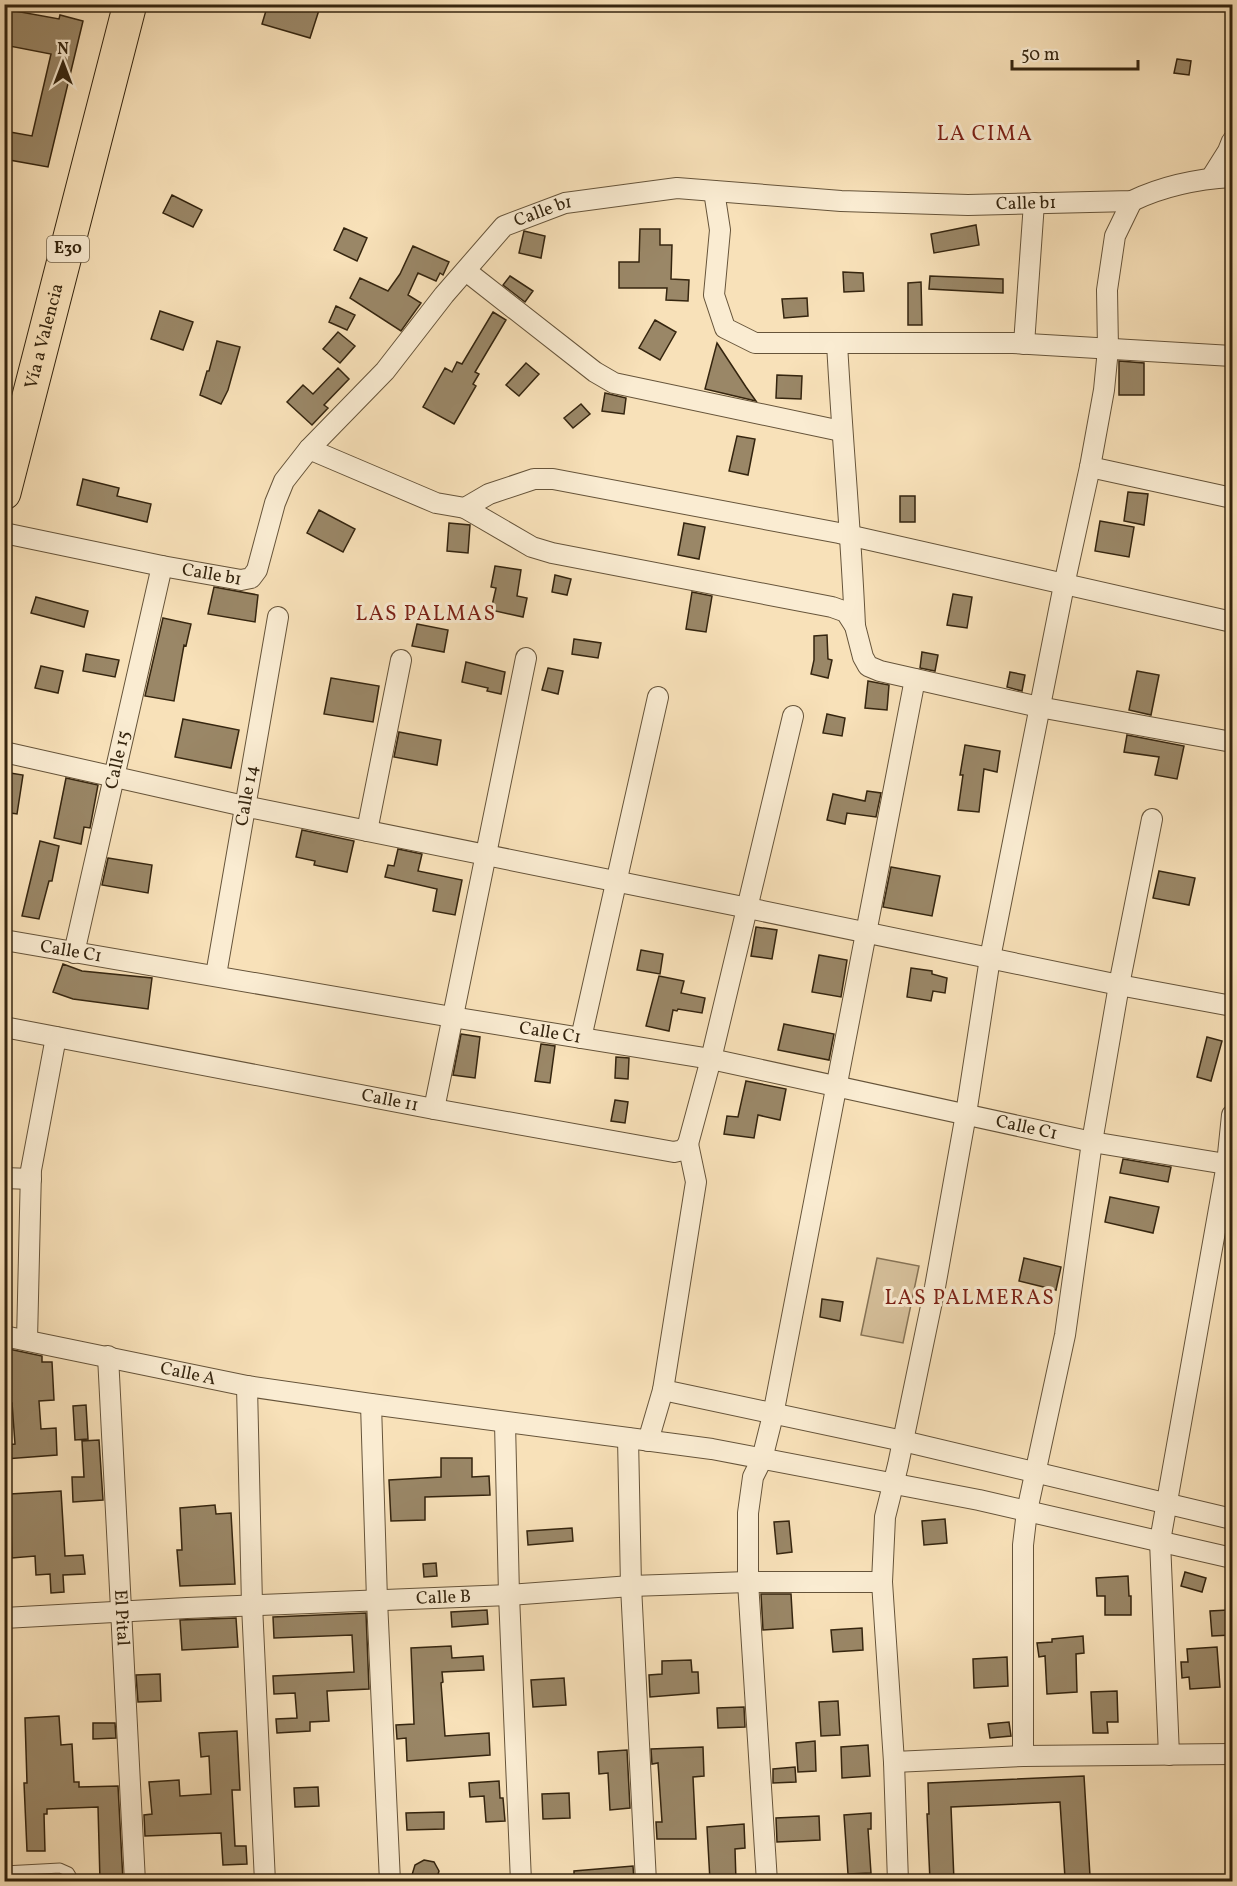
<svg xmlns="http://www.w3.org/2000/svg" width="1237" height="1886" font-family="Vollkorn,serif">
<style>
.green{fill:#d7c19c;stroke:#867356;stroke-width:1.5}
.building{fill:#9a8767;stroke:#35250f;stroke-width:1.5}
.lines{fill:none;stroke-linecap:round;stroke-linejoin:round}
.lane-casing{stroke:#66543a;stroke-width:11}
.street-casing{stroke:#66543a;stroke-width:22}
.highway-casing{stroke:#35250f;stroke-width:35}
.lane{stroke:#faecd2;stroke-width:9}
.street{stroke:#faecd2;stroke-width:20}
.highway{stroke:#f8e1b9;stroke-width:33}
.labels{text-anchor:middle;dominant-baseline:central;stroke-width:6;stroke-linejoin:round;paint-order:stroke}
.shield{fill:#faecd2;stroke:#70614a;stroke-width:1.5}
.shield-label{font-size:16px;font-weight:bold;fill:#35250f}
.street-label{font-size:18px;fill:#35250f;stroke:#faecd2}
.quarter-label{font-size:21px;letter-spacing:1.5px;fill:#7a1f14;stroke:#faecd2}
</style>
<rect width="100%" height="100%" fill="#f8e1b9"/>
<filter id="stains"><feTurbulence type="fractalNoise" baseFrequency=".00333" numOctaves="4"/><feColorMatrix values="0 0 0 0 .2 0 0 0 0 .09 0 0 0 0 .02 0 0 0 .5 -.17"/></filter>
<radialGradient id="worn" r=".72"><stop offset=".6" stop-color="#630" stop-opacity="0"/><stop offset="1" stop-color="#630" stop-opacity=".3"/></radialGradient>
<path class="green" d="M 877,1258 L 919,1266 L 903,1343 L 861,1335 Z"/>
<path class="building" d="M 268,4 L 312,4 L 320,7 L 310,38 L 262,24 Z
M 4,9 L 59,19 L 60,15 L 83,21 L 48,167 L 4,159 L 4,131 L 32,136 L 51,54 L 4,45 Z
M 1177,59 L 1191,61 L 1189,75 L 1174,73 Z
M 172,195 L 202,210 L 193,227 L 163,213 Z
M 976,225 L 979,245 L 934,253 L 931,234 Z
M 344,228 L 367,238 L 357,261 L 334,250 Z
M 640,229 L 660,229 L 660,245 L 672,245 L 671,279 L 689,280 L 688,301 L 666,300 L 667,288 L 619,288 L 619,262 L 639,262 Z
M 524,231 L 545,236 L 541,258 L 519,253 Z
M 413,246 L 449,262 L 443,275 L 440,273 L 436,281 L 418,273 L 408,295 L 421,303 L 401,331 L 350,298 L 360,278 L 388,291 L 400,274 Z
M 843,272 L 863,273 L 864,291 L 844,292 Z
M 510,276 L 533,291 L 525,302 L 503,285 Z
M 930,276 L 1003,279 L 1003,293 L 929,289 Z
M 921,282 L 922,325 L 908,325 L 908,283 Z
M 807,298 L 808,316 L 784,318 L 782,299 Z
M 336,306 L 355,315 L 347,330 L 329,322 Z
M 160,311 L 193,322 L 183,350 L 151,339 Z
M 493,312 L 506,320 L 475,372 L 479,374 L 473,384 L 476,386 L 454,424 L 423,407 L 445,368 L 452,372 L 457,362 L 462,364 Z
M 655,320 L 676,332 L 660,360 L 639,348 Z
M 338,332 L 355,346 L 340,363 L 323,349 Z
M 217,341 L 240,347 L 228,390 L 221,404 L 200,395 L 207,371 L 209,371 Z
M 717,343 L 746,387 L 756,401 L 705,389 Z
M 1119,361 L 1144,363 L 1144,395 L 1119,395 Z
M 526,363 L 539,374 L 519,396 L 506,385 Z
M 338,368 L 349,379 L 324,405 L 328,408 L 312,425 L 287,402 L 303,385 L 313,394 Z
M 777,375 L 802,376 L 801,399 L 776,398 Z
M 605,393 L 626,398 L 624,414 L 602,411 Z
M 581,404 L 590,414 L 573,428 L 564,418 Z
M 737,436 L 755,439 L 748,475 L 729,471 Z
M 83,479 L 119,488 L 117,496 L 151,504 L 147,522 L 77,505 Z
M 1128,492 L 1148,494 L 1144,525 L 1124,521 Z
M 900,496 L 915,496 L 915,522 L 900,522 Z
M 319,510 L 355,529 L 343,552 L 307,533 Z
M 1100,521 L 1134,527 L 1129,557 L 1095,551 Z
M 449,523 L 470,525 L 468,553 L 447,551 Z
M 684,523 L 705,527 L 699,559 L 678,555 Z
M 495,566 L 521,570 L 517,596 L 527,598 L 523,617 L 491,610 L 496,588 L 491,587 Z
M 555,575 L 571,579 L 567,595 L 552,592 Z
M 214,587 L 258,595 L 255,622 L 208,614 Z
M 692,592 L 712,596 L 706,632 L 686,629 Z
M 953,594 L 972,597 L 967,628 L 947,625 Z
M 36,597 L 88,611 L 84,627 L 31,613 Z
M 163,618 L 191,624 L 186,646 L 184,645 L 174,701 L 145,696 Z
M 417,624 L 448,630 L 444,652 L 412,646 Z
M 827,635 L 828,659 L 832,660 L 828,678 L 811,674 L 814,660 L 814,636 Z
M 574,639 L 601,643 L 598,658 L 572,654 Z
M 922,652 L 938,655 L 935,671 L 920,668 Z
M 86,654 L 119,660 L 115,677 L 83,671 Z
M 466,662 L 505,672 L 501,694 L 487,691 L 488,688 L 462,682 Z
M 41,666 L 63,671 L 58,693 L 35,688 Z
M 548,668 L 563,671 L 558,694 L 542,690 Z
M 1137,671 L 1159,675 L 1151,715 L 1129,710 Z
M 1010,672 L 1025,675 L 1022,691 L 1007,687 Z
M 331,678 L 379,686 L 373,722 L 324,714 Z
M 868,681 L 889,685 L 887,710 L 865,708 Z
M 827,714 L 845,718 L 842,736 L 823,733 Z
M 183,719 L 239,730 L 231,768 L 175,757 Z
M 399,732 L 441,740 L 437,765 L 394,757 Z
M 1127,735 L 1184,746 L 1177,779 L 1155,775 L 1159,757 L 1124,752 Z
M 965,745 L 1000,751 L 997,772 L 984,769 L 979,812 L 958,810 L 963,775 L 960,775 Z
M 4,772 L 23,775 L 17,814 L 4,812 Z
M 66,778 L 98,785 L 90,828 L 84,827 L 81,844 L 54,838 Z
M 867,791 L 881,793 L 876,817 L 847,813 L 845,824 L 827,820 L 833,794 L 865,801 Z
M 302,830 L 354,841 L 347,872 L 314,865 L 315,861 L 296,857 Z
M 40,841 L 59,846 L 52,881 L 49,881 L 39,919 L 22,916 Z
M 398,849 L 422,854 L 418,871 L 462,880 L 455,915 L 433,911 L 437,889 L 385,877 L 388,865 L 394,866 Z
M 108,858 L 152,865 L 148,893 L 102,885 Z
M 891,867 L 940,876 L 932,916 L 883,907 Z
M 1159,871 L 1195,878 L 1189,905 L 1153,898 Z
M 756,927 L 777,930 L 772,959 L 751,956 Z
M 641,950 L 663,954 L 660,974 L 637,970 Z
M 819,955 L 847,960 L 841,997 L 812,992 Z
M 63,964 L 82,971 L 152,978 L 148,1009 L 73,999 L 53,992 Z
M 911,968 L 932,971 L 932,974 L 947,978 L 945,993 L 933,991 L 931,1001 L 907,997 Z
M 659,976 L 684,981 L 681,993 L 705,998 L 702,1013 L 678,1009 L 677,1011 L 673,1010 L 669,1031 L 646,1026 Z
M 784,1024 L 834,1034 L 829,1060 L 778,1050 Z
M 461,1034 L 480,1037 L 475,1078 L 453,1075 Z
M 1207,1037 L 1222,1041 L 1211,1081 L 1197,1077 Z
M 541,1044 L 555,1046 L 550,1083 L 535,1081 Z
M 616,1057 L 629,1058 L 628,1079 L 615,1078 Z
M 746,1081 L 786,1089 L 780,1120 L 758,1115 L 754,1138 L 724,1134 L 727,1116 L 738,1117 Z
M 615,1100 L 628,1102 L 625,1123 L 611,1121 Z
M 1123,1159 L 1171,1167 L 1168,1182 L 1120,1173 Z
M 1110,1197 L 1159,1207 L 1153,1233 L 1105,1222 Z
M 1024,1258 L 1061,1267 L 1056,1290 L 1019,1281 Z
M 822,1299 L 843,1302 L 840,1321 L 820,1317 Z
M 4,1348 L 42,1356 L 42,1362 L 52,1362 L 54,1400 L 39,1401 L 41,1429 L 56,1428 L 57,1455 L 5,1459 L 5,1445 L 15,1444 L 12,1403 L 4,1403 Z
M 86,1405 L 88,1439 L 75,1440 L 73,1406 Z
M 99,1440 L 103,1500 L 73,1502 L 72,1477 L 84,1477 L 82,1441 Z
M 441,1458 L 472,1458 L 472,1477 L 489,1476 L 490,1495 L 425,1497 L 425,1520 L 391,1521 L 389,1480 L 441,1477 Z
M 61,1491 L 65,1556 L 83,1555 L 85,1574 L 63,1575 L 64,1592 L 51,1593 L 50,1574 L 36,1575 L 35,1556 L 12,1558 L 10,1494 Z
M 215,1505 L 216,1514 L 231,1513 L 235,1584 L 180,1586 L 177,1550 L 182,1550 L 180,1508 Z
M 945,1519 L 947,1543 L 924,1545 L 922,1521 Z
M 789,1521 L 792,1552 L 777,1554 L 774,1522 Z
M 572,1528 L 573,1541 L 528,1545 L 527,1531 Z
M 436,1563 L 437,1576 L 424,1577 L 423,1564 Z
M 1185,1572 L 1206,1578 L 1202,1592 L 1181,1586 Z
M 1128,1576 L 1129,1596 L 1131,1596 L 1131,1615 L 1105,1615 L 1105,1596 L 1097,1596 L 1096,1578 Z
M 761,1594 L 791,1594 L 793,1628 L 763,1630 Z
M 487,1610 L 488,1624 L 452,1627 L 451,1612 Z
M 1228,1610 L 1231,1635 L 1212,1636 L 1210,1611 Z
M 366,1613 L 369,1689 L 327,1691 L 329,1721 L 310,1722 L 310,1731 L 277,1733 L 276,1719 L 297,1718 L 295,1693 L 274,1694 L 273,1676 L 354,1672 L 352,1635 L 274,1638 L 273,1617 Z
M 236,1618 L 238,1647 L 182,1650 L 180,1620 Z
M 862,1628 L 863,1650 L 833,1652 L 831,1630 Z
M 1083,1636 L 1084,1653 L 1076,1654 L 1077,1692 L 1047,1694 L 1045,1656 L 1039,1657 L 1037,1643 L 1052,1642 L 1052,1639 Z
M 451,1646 L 452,1658 L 483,1656 L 484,1670 L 442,1672 L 443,1682 L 441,1683 L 445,1736 L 489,1733 L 490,1755 L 407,1761 L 406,1738 L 397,1739 L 396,1725 L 414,1724 L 411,1648 Z
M 1217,1647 L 1220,1687 L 1190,1689 L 1189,1677 L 1182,1678 L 1181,1662 L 1188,1662 L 1187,1649 Z
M 1007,1657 L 1008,1686 L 974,1688 L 973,1659 Z
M 691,1660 L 692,1672 L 698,1672 L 699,1693 L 650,1697 L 649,1675 L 662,1674 L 662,1661 Z
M 160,1674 L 161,1701 L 138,1702 L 136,1675 Z
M 564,1678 L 566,1705 L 533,1707 L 531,1680 Z
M 1117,1691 L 1118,1722 L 1107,1722 L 1108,1733 L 1093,1733 L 1091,1692 Z
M 838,1701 L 840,1735 L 821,1736 L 819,1702 Z
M 744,1707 L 745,1727 L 718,1728 L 717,1708 Z
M 59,1716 L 61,1745 L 72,1744 L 74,1782 L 79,1782 L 79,1787 L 118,1786 L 123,1881 L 100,1881 L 98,1807 L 47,1809 L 47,1814 L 44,1814 L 45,1851 L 27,1851 L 24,1783 L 27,1783 L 25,1718 Z
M 1009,1722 L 1011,1736 L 990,1738 L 988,1724 Z
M 93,1723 L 115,1723 L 116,1738 L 93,1739 Z
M 237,1731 L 240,1790 L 232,1790 L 235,1846 L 246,1846 L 247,1864 L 223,1865 L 221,1833 L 145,1836 L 144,1815 L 152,1814 L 149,1782 L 179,1780 L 180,1796 L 211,1794 L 209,1756 L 201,1757 L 199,1733 Z
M 815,1741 L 816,1771 L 798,1772 L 796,1743 Z
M 868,1745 L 870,1776 L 842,1778 L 841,1747 Z
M 703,1747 L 704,1776 L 693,1777 L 696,1839 L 657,1839 L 656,1822 L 662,1822 L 658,1763 L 652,1764 L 651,1749 Z
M 627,1750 L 630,1808 L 610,1810 L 608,1773 L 599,1774 L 598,1752 Z
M 795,1767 L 796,1782 L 773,1783 L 773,1769 Z
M 1084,1776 L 1090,1876 L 1065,1878 L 1060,1802 L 951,1807 L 954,1881 L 930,1881 L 927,1814 L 929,1814 L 928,1783 Z
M 499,1781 L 500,1798 L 503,1798 L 505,1821 L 486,1822 L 484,1796 L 470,1797 L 469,1783 Z
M 318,1787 L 319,1806 L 295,1807 L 294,1788 Z
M 569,1793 L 570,1818 L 543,1819 L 542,1794 Z
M 444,1812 L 444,1829 L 407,1830 L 406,1813 Z
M 871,1813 L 871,1829 L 868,1829 L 871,1873 L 848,1874 L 844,1815 Z
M 819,1816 L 820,1840 L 777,1842 L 776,1818 Z
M 744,1824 L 745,1848 L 735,1849 L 736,1881 L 710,1881 L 707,1827 Z
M 424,1860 L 434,1862 L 439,1871 L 436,1881 L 416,1881 L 412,1875 L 415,1865 Z
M 633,1866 L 634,1881 L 574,1881 L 574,1871 Z"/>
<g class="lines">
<g class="lane-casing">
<path id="lane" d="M 4,1871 L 60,1868 L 69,1872 L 75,1882"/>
</g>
<g class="street-casing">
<g id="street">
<path d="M 1211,178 L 1228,151 L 1232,141"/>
<path d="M 714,191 L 720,230 L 714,295 L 725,328 L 755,343 L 1013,343 L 1232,356"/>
<path d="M 466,271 L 595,372 L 614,383 L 841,431"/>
<path d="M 837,343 C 842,437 851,531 855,626"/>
<path d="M 1024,344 L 1034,203"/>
<path d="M 309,449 L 436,503 L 465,508 L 489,494 L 534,479 L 553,479 L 839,533 L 1232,622"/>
<path d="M 1090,467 L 1232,498"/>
<path d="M 465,508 L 532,547 L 552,553 L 832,607 L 846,612 L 855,626 L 863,657 L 868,666 L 880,671 L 1039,707 L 1232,742"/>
<path id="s1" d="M 4,533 L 162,566 L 241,580 L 251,578 L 257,570 L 275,503 L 284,481 L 309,449 L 385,371 L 444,295 L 504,226 L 565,203 L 677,188 L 841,201 L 968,205 L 1132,201 C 1163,186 1197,179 1232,177"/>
<path d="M 4,752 L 244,806 L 748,908 L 1119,985 L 1232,1006"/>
<path d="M 367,831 L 401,660"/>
<path id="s2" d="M 4,940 L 452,1017 L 711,1059 L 1092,1142 L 1232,1165"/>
<path id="s3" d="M 74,953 L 162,566"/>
<path id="s4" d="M 216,975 L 278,617"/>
<path id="s5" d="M 4,1027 L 434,1109 L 674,1152 L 683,1150 L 688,1144 L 711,1059 L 793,716"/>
<path d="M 581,1038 L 658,697"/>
<path d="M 434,1109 L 526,658"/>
<path d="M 688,1144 L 696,1182 L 663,1390 L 903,1441 L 1232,1519"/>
<path d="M 4,1178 L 31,1179"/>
<path id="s6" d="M 4,1336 L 247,1386 L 371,1404 L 712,1449 L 979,1500 L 1232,1558"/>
<path d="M 27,1340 L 31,1170 L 56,1037"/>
<path id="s7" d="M 108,1356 L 135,1882"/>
<path d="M 247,1386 L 252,1605 L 265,1882"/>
<path d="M 371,1404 L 377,1600 L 390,1882"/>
<path d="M 505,1423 L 509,1595 L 521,1882"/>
<path d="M 628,1438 L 631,1586 L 646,1882"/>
<path d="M 648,1441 L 663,1390"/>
<path id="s8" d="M 4,1618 L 187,1608 L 509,1595 L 631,1586 L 748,1582 L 882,1582"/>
<path d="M 1169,1755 L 1160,1541 L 1227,1164 L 1232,1115"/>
<path d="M 1023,1756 L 1023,1545 L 1027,1511 L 1065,1335 L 1092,1142 L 1119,985 L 1152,819"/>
<path d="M 894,1762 L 1023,1756 L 1232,1754"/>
<path d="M 767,1882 L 748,1582 L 748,1513 L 753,1477 L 762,1459 L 773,1415 L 915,679"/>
<path d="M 898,1882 L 894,1762 L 882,1582 L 885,1517 L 898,1465 L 935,1287 L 966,1114 L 990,958 L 1064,585 L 1090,467 L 1104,390 L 1108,349 L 1107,290 L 1115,236 L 1132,201"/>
</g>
</g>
<g class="highway-casing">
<g id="highway">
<path id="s9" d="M 4,493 L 130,4"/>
</g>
</g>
<use href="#lane" class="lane"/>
<use href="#street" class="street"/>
<use href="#highway" class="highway"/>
</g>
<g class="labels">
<rect class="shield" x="47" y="236" width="42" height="26" rx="4.5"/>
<g class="shield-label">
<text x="68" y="249">E30</text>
</g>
<g class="street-label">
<text stroke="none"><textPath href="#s1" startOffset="1220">Calle b1</textPath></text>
<text stroke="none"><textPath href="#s1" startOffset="734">Calle b1</textPath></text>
<text stroke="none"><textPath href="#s9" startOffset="162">Vía a Valencia</textPath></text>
<text stroke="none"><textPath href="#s1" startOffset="212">Calle b1</textPath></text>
<text stroke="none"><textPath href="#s3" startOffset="198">Calle 15</textPath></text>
<text stroke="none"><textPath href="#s4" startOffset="182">Calle 14</textPath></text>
<text stroke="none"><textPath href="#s2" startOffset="68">Calle C1</textPath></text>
<text stroke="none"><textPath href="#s2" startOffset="554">Calle C1</textPath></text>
<text stroke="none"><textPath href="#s5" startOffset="393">Calle 11</textPath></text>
<text stroke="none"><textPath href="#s2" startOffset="1040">Calle C1</textPath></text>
<text stroke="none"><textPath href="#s6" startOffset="188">Calle A</textPath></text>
<text stroke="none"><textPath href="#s8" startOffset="440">Calle B</textPath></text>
<text stroke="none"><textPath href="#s7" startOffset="262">El Pital</textPath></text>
</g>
<g class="quarter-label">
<text x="985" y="134">LA CIMA</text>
<text x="426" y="614">LAS PALMAS</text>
<text x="970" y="1298">LAS PALMERAS</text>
</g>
</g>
<rect width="1237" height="1886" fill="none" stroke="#f8e1b9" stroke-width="24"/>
<rect x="6" y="6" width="1225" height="1874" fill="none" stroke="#35250f" stroke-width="3"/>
<rect x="12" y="12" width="1213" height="1862" fill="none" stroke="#35250f" stroke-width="1.5"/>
<g transform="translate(63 63)" stroke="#faecd2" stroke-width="4.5" paint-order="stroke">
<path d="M0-4.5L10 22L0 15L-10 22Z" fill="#35250f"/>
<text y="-9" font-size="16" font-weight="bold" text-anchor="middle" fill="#35250f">N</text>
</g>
<path d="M1012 60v9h126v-9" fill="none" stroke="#35250f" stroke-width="3"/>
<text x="1021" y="60" font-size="18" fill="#35250f" stroke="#faecd2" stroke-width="4.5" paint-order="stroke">50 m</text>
<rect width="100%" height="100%" filter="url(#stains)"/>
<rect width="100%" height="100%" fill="url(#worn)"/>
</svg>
